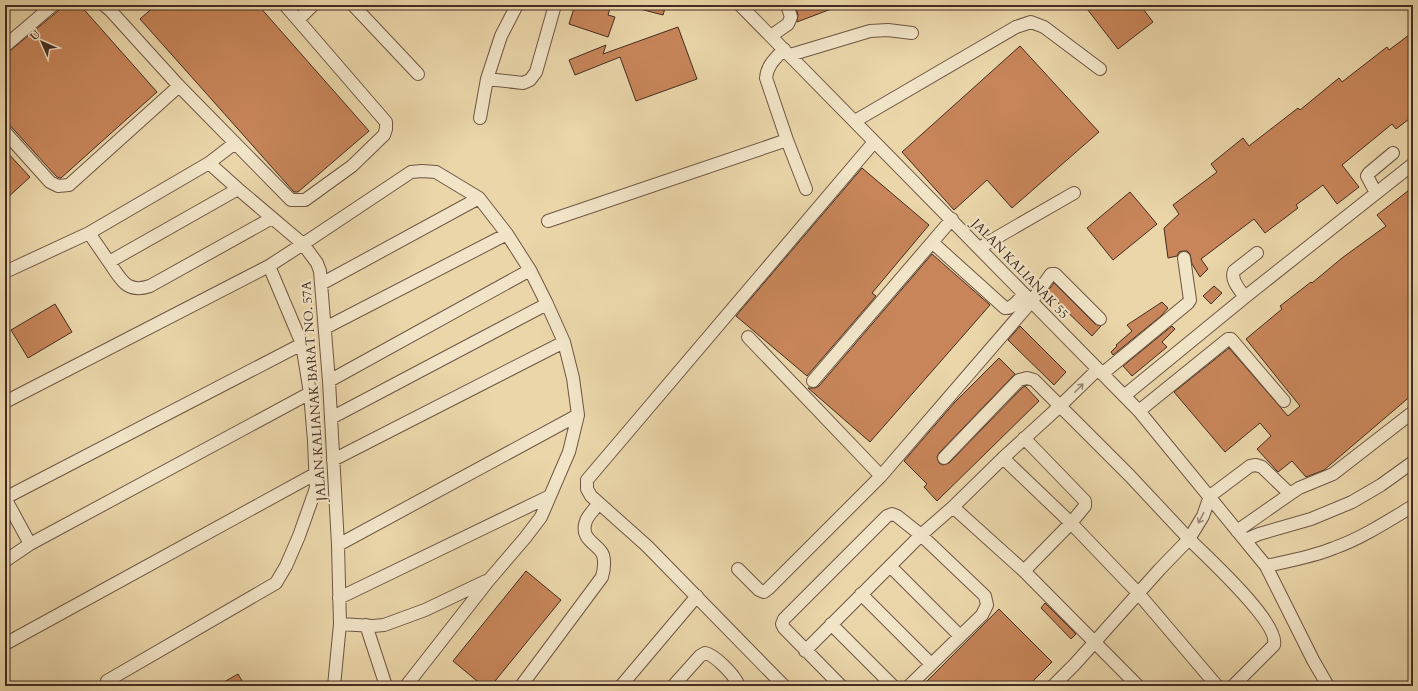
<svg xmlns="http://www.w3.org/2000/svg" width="1418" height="691" font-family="Cardo,serif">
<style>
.building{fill:#c78559;stroke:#442c22}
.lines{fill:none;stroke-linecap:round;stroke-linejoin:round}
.minor-casing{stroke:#6e5644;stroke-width:14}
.minor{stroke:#f1e4c7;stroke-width:12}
.oneway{stroke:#9a8874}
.labels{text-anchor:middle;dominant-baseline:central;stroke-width:4;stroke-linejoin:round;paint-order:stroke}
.street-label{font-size:13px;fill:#442c22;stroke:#f1e4c7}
</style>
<rect width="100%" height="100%" fill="#ead6a9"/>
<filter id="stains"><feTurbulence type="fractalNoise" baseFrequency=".005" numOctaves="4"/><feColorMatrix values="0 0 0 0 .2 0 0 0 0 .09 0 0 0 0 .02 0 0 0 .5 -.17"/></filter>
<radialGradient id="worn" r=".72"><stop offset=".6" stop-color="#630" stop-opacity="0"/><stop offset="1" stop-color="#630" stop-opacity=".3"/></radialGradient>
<path class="building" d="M 61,5 L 80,5 L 157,92 L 61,178 L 59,178 L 56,176 L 5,120 L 5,55 L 58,11 Z
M 156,5 L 258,5 L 369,131 L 298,192 L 294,192 L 140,19 Z
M 575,5 L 611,5 L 608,15 L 615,17 L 608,37 L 569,24 Z
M 636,5 L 666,5 L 663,15 L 636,8 Z
M 795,5 L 838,5 L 839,6 L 797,22 L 798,15 Z
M 1084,5 L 1140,5 L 1153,22 L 1118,49 Z
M 678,27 L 697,79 L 636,101 L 620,57 L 575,75 L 569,60 L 606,45 L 603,54 Z
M 1413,32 L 1413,116 L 1396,129 L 1392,124 L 1342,165 L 1359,187 L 1337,204 L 1323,185 L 1296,205 L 1298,208 L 1265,233 L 1254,219 L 1201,259 L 1208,269 L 1200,277 L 1192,264 L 1190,254 L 1187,251 L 1183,251 L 1179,252 L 1177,256 L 1168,258 L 1164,228 L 1179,214 L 1173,205 L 1217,172 L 1211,164 L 1243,138 L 1249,146 L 1298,108 L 1300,110 L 1339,78 L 1342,82 L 1387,47 L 1389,50 Z
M 1020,46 L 1099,132 L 1012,208 L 987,180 L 954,210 L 902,152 Z
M 5,150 L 30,177 L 5,200 Z
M 862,168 L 929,225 L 872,293 L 876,296 L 807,376 L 736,316 Z
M 1413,187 L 1413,394 L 1324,470 L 1306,477 L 1292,461 L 1278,472 L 1257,449 L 1271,436 L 1260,423 L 1225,452 L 1174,392 L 1229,348 L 1288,416 L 1300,406 L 1246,339 L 1282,309 L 1280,306 L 1311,282 L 1312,283 L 1342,258 L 1386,226 L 1377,215 Z
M 1130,192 L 1157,224 L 1113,260 L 1087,228 Z
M 932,254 L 990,305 L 870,442 L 808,388 L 815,388 L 819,386 Z
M 1054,283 L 1095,324 L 1101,326 L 1092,336 L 1047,292 Z
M 1214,286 L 1222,293 L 1211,304 L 1203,296 Z
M 1162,302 L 1168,308 L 1161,316 L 1113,355 L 1111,352 L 1117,346 L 1116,345 L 1132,331 L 1127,325 Z
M 55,304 L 72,332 L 28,358 L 11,330 Z
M 1020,326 L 1066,372 L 1054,385 L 1008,340 Z
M 1172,326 L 1175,329 L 1162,342 L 1167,347 L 1132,376 L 1123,366 Z
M 999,358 L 1015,374 L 939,453 L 937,457 L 939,463 L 943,465 L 949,463 L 1023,387 L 1025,386 L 1039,401 L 937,501 L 924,487 L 927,484 L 904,461 L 955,402 Z
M 526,571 L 561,600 L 491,686 L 483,686 L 453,661 Z
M 1045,603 L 1076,634 L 1071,639 L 1041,608 Z
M 999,609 L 1052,662 L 1028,686 L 922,686 Z
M 238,674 L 245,686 L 217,686 Z"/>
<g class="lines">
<g class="minor-casing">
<path id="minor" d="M 104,5 L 110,10 L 179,86 L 291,200 L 305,200 L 352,166 L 384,135 L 386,129 L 386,122 L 285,5
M 353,5 L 418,74
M 740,5 L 1139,411 L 1266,566 L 1313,660 L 1328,686
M 298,20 L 313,5
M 771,36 L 788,24 L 791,17 L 787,5
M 5,46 L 53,5
M 790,55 L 870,31 L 888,30 L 912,33
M 487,79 L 523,83 L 530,80 L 536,72 L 555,5
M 480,118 L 487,79 L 501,36 L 517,5
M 855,121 L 1016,27 L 1031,22 L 1044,27 L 1100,69
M 5,132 L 50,182 L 58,186 L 69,185 L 179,86
M 787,140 L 806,189
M 209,163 L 238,189 L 303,244 L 411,172 L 422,171 L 436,172 L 479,198 L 507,234 L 530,270 L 547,304 L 564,342 L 573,378 L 578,415 L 569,452 L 541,517 L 525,538 L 489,580 L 406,686
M 1376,193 L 1367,176 L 1369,173 L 1393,153
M 548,221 L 787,140 L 766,78 C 767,65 776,58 784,49
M 89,233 L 109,262 L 238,189
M 933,243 L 1005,308 C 1013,309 1019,299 1024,294
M 980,248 L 989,242 L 1074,193
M 109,262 C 121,279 126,294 150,286 L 272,218
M 5,272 L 89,233 L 209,163 L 235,143
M 321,284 L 479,198
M 1245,297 C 1240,290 1230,280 1234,271 L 1257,253
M 325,328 L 507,234
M 748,337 L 881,476
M 1102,374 L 1188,303 L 1190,300 L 1184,258
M 329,381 L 530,270
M 813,381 L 952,219
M 1124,396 L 1245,297 L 1413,164
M 5,402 L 269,266 L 303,244 L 317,263 L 320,271 L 329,381 L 338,545 L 340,624 L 334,686
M 1139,411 L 1228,339 L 1231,339 L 1284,401
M 331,418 L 547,304
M 944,458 L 1019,380 L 1027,378 L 1034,380 L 1060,406 L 1098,369
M 1003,458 L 1071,523 L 1138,593 L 1217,686
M 333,460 L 564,342
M 5,498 L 302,344
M 5,498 L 30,544
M 953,507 L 1024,571 L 1138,686
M 1237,531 L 1290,494
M 1245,540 L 1259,534 L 1311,519 L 1352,502 L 1381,485 L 1413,462
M 338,545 L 578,415
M 5,561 L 30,544 L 310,393
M 890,566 L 960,636
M 1266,566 C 1289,561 1312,557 1334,548 C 1362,538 1388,521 1413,506
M 738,569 L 759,590 L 764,592 L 768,589 L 881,476 L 1031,302 L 1051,274 L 1055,274 L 1100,319
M 1024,571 L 1071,523 L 1085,506 L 1085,501 L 1024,438
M 861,594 L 931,664
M 339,598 L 550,496
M 340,624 L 373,626 L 384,625 L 425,610 L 486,581
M 831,624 L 893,686
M 366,625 L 386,686
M 5,644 L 315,474
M 805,651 L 921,535 L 953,507 L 1003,458 L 1060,406 L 1130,476 L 1189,539 L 1160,569 L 1075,664 L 1053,686
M 111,686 L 107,681 L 276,583 L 286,566 L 299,536 L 316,488 L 314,441 L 310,393 L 302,344 L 269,266
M 521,686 L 602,577 C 604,570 605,562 603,555 C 599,544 579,540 586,521 C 588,515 595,509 599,503
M 621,686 L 697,596
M 673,686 L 700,656 L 705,653 C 715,655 732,673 737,682 L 736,686
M 784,686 L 647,546 L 591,496 L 587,489 L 587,480 L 874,142
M 841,686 L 784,628 L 782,624 L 784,619 L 887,516 L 892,514 L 897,516 L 921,535 L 985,596 L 987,605 L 982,615 L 909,686
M 1233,686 L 1274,645 C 1280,623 1206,556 1189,539 L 1203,516 L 1210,496 L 1250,466 L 1256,465 L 1262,467 L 1290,494 L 1299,488 L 1333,474 L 1413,412"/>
</g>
<use href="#minor" class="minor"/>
</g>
<defs><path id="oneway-shaft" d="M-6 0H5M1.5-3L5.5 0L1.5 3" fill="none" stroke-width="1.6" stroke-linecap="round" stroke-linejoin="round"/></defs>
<g class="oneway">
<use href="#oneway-shaft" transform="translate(1079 388) rotate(-45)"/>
<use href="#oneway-shaft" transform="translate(1201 518) rotate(117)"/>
</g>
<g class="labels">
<g class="street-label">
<text transform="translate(1020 269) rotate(46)">JALAN KALIANAK 55</text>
<text transform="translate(314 391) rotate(-94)">JALAN KALIANAK BARAT NO. 57A</text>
</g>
</g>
<rect width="1418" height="691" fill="none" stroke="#ead6a9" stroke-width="20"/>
<rect x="6" y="6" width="1406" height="679" fill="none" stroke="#442c22" stroke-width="2"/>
<rect x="10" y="10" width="1398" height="671" fill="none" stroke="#442c22"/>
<g transform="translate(42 42) rotate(315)" stroke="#f1e4c7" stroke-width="3" paint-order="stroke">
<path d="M0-3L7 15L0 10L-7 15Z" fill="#442c22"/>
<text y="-6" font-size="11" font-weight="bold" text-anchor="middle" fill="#442c22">U</text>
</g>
<rect width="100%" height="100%" filter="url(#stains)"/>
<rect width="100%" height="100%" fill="url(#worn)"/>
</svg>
